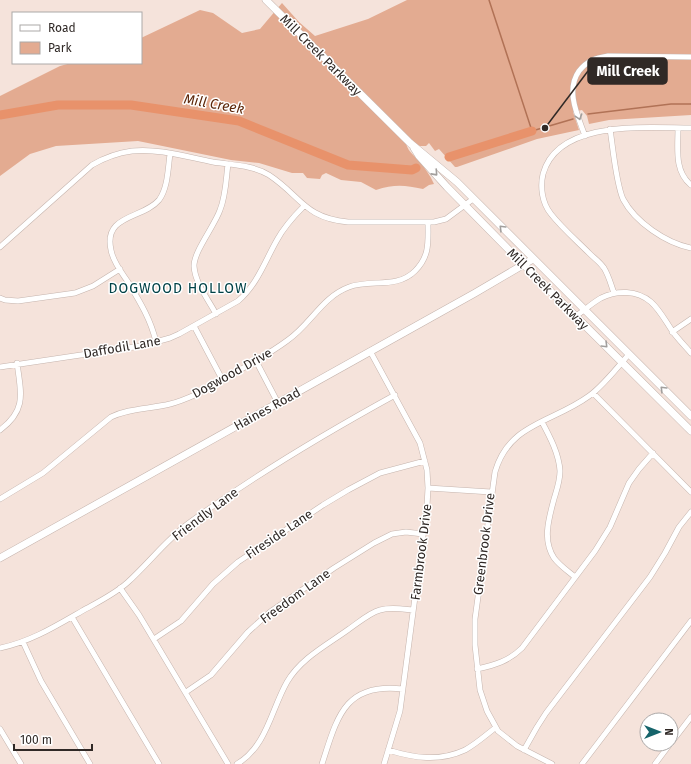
<svg xmlns="http://www.w3.org/2000/svg" width="691" height="764" font-family="'Fira Sans',sans-serif">
<style>
.green{fill:#e3ab91}
.lines{fill:none;stroke-linecap:round;stroke-linejoin:round}
.stream{stroke:#b17256;stroke-width:1.5}
.river{stroke:#e8926b;stroke-width:9}
.street-casing{stroke:#c5b4ad;stroke-width:6}
.secondary-casing{stroke:#c5b4ad;stroke-width:8}
.street{stroke:#fff;stroke-width:5}
.secondary{stroke:#fff;stroke-width:7}
.oneway{stroke:#a29f9d}
.labels{text-anchor:middle;dominant-baseline:central;stroke-width:3;stroke-linejoin:round;paint-order:stroke}
.street-label{font-size:13px;fill:#302926;stroke:#fff}
.water-label{font-size:14px;font-style:italic;fill:#5e280b;stroke:#fff}
.neighbourhood-label{font-size:14px;letter-spacing:1px;fill:#004247;stroke:#fff}
.leader{fill:none;stroke:#302926;stroke-width:1.5}
.callout-dot{fill:#302926;stroke:#fff;stroke-width:1.5}
.callout{fill:#302926;stroke:#302926;stroke-width:1.5}
.callout-label{font-size:14px;text-anchor:middle;font-weight:bold;fill:#fff}
</style>
<rect width="100%" height="100%" fill="#f5e3db"/>
<path class="green" d="M 407,0 L 691,0 L 691,115 L 609,120 L 589,124 L 587,116 L 582,110 L 573,112 L 579,130 L 537,139 L 457,167 L 455,167 L 439,149 L 435,151 L 429,143 L 426,146 L 420,146 L 405,140 C 408,152 411,152 418,160 C 425,168 430,175 434,184 L 429,185 L 423,189 C 405,185 394,184 376,190 L 361,182 L 341,180 L 326,173 L 322,175 L 320,179 L 307,178 L 303,173 L 292,173 L 259,163 L 231,160 L 138,141 L 56,146 L 30,154 L 0,176 L 0,96 L 60,66 L 71,63 L 141,63 L 141,38 L 200,10 L 213,13 L 242,33 L 260,29 L 282,3 L 299,22 L 315,36 L 368,19 Z"/>
<g class="lines">
<path class="stream" d="M 489,0 L 532,131 L 573,119
M 588,114 L 671,104 L 691,104"/>
<path class="river" d="M 0,115 L 58,105 L 131,105 L 239,121 L 348,165 L 412,170 L 416,168
M 449,157 L 532,131"/>
<g class="street-casing">
<path id="street" d="M 678,128 C 678,148 674,171 691,185
M 610,129 C 613,148 616,183 623,199 C 635,222 666,243 691,248
M 585,136 C 578,116 565,91 579,71 C 587,61 595,58 608,56 L 691,57
M 0,247 L 92,165 C 104,158 117,153 132,151 C 158,148 187,157 213,162 C 231,165 253,165 269,175 C 301,196 304,218 348,222 L 434,222 L 446,219 L 473,199
M 614,293 C 611,285 609,276 604,268 C 600,262 594,258 589,253 C 576,240 562,228 551,214 C 542,203 540,187 543,174 C 558,119 647,128 691,128
M 0,298 L 5,300 L 18,301 L 75,293 L 93,286 L 120,269
M 216,314 C 208,299 195,283 194,266 C 194,251 215,225 220,210 C 226,195 226,179 228,164
M 576,316 C 585,310 592,303 601,298 C 617,290 637,290 651,302 C 660,310 666,322 673,332 C 678,339 685,346 691,353
M 194,326 L 222,379
M 672,332 L 691,319
M 156,342 C 151,320 140,302 128,282 C 122,273 113,262 111,250 C 103,214 143,219 159,200 C 168,188 168,168 170,154
M 370,351 L 420,443 L 427,470 L 428,488 L 427,506 L 400,711 L 384,764
M 256,361 L 278,403
M 0,367 L 141,346 L 170,338 L 179,334 L 238,301 C 257,285 265,261 277,240 C 284,227 294,216 304,206
M 593,393 L 691,492
M 542,422 C 550,437 559,454 560,471 C 560,481 557,489 554,499 C 549,518 542,540 554,558 C 560,566 568,571 575,577
M 0,430 C 27,410 21,393 17,363
M 428,488 L 491,492
M 0,499 L 43,473 L 111,417 C 129,408 150,409 170,404 C 179,402 188,398 197,394 C 227,376 260,361 288,340 C 311,324 322,297 349,287 C 371,279 397,289 415,271 C 430,256 428,242 428,223
M 120,588 L 139,615 L 228,764
M 72,617 L 159,764
M 154,639 L 181,621 L 213,584 L 238,562 L 323,505 L 348,490 L 380,473 L 425,461
M 23,642 L 41,681 L 90,764
M 0,648 C 30,642 56,626 82,611 C 98,602 115,594 128,582 C 149,563 166,540 189,523 C 255,475 324,434 395,395
M 477,669 C 495,665 509,661 522,648 L 595,551 L 610,527 L 629,483 L 639,469 L 653,453
M 186,692 L 211,675 L 248,632 L 270,612 L 334,568 L 374,543 L 392,534 L 406,532 L 423,534
M 0,729 L 21,764
M 671,743 L 691,717
M 388,750 C 414,758 439,762 465,750 C 476,744 486,735 495,728
M 524,750 L 537,727 L 546,713 L 650,577 L 665,553 L 679,527 L 691,512
M 237,764 C 267,746 271,710 287,682 C 301,658 327,645 349,629 C 358,623 369,613 380,610 C 391,607 402,609 413,610
M 322,764 C 337,718 344,682 403,689
M 552,764 L 517,746 L 498,731 L 487,711 L 480,690 L 475,645 L 475,619 L 495,472 C 509,423 552,423 589,396 C 602,387 618,367 629,354
M 582,764 L 691,621
M 655,764 L 670,744"/>
</g>
<g class="secondary-casing">
<path id="secondary" d="M 266,0 L 410,143 L 457,182 L 691,416
M 414,148 L 419,156 L 447,187 L 514,255 L 691,431
M 0,558 L 475,293 L 533,259"/>
</g>
<use href="#street" class="street"/>
<use href="#secondary" class="secondary"/>
</g>
<defs><path id="oneway-chevron" d="M-2-3.5L2.5 0L-2 3.5" fill="none" stroke-width="1.6" stroke-linecap="round" stroke-linejoin="round"/></defs>
<g class="oneway">
<use href="#oneway-chevron" transform="translate(579 117) rotate(72)"/>
<use href="#oneway-chevron" transform="translate(435 173) rotate(48)"/>
<use href="#oneway-chevron" transform="translate(502 228) rotate(-135)"/>
<use href="#oneway-chevron" transform="translate(605 345) rotate(45)"/>
<use href="#oneway-chevron" transform="translate(663 389) rotate(-135)"/>
</g>
<g class="labels">
<g class="street-label">
<text transform="translate(321 55) rotate(45)">Mill Creek Parkway</text>
<text transform="translate(548 289) rotate(45)">Mill Creek Parkway</text>
<text transform="translate(122 347) rotate(-10)">Daffodil Lane</text>
<text transform="translate(232 373) rotate(-29)">Dogwood Drive</text>
<text transform="translate(267 409) rotate(-29)">Haines Road</text>
<text transform="translate(205 514) rotate(-37)">Friendly Lane</text>
<text transform="translate(279 534) rotate(-34)">Fireside Lane</text>
<text transform="translate(484 544) rotate(-83)">Greenbrook Drive</text>
<text transform="translate(421 552) rotate(-83)">Farmbrook Drive</text>
<text transform="translate(295 596) rotate(-36)">Freedom Lane</text>
</g>
<g class="water-label">
<text transform="translate(214 104) rotate(10)">Mill Creek</text>
</g>
<g class="neighbourhood-label">
<text x="178" y="288">DOGWOOD HOLLOW</text>
</g>
</g>
<path class="leader" d="M545 128L588 71"/>
<circle class="callout-dot" cx="545" cy="128" r="4"/>
<rect class="callout" x="588" y="58" width="79" height="26" rx="4"/>
<g class="callout-label">
<text x="628" y="76">Mill Creek</text>
</g>
<rect x="12" y="12" width="130" height="52" fill="#ffffff" stroke="#aca9a8"/>
<rect x="20" y="25" width="20" height="6" fill="#ffffff" stroke="#aca9a8"/>
<text x="48" y="32" font-size="12" fill="#302926">Road</text>
<rect x="20" y="42" width="20" height="12" fill="#e3ab91" stroke="#aca9a8"/>
<text x="48" y="52" font-size="12" fill="#302926">Park</text>
<g transform="translate(659 732) rotate(90)"><circle r="19" fill="#ffffff" stroke="#aca9a8"/>
<path d="M0-3L7 15L0 10L-7 15Z" fill="#16646b"/>
<text y="-6" font-size="11" font-weight="bold" text-anchor="middle" fill="#302926">N</text>
</g>
<path d="M14 744v6h78v-6" fill="none" stroke="#302926" stroke-width="2"/>
<text x="20" y="744" font-size="12" fill="#302926" stroke="#ffffff" stroke-width="3" paint-order="stroke">100 m</text>
</svg>
